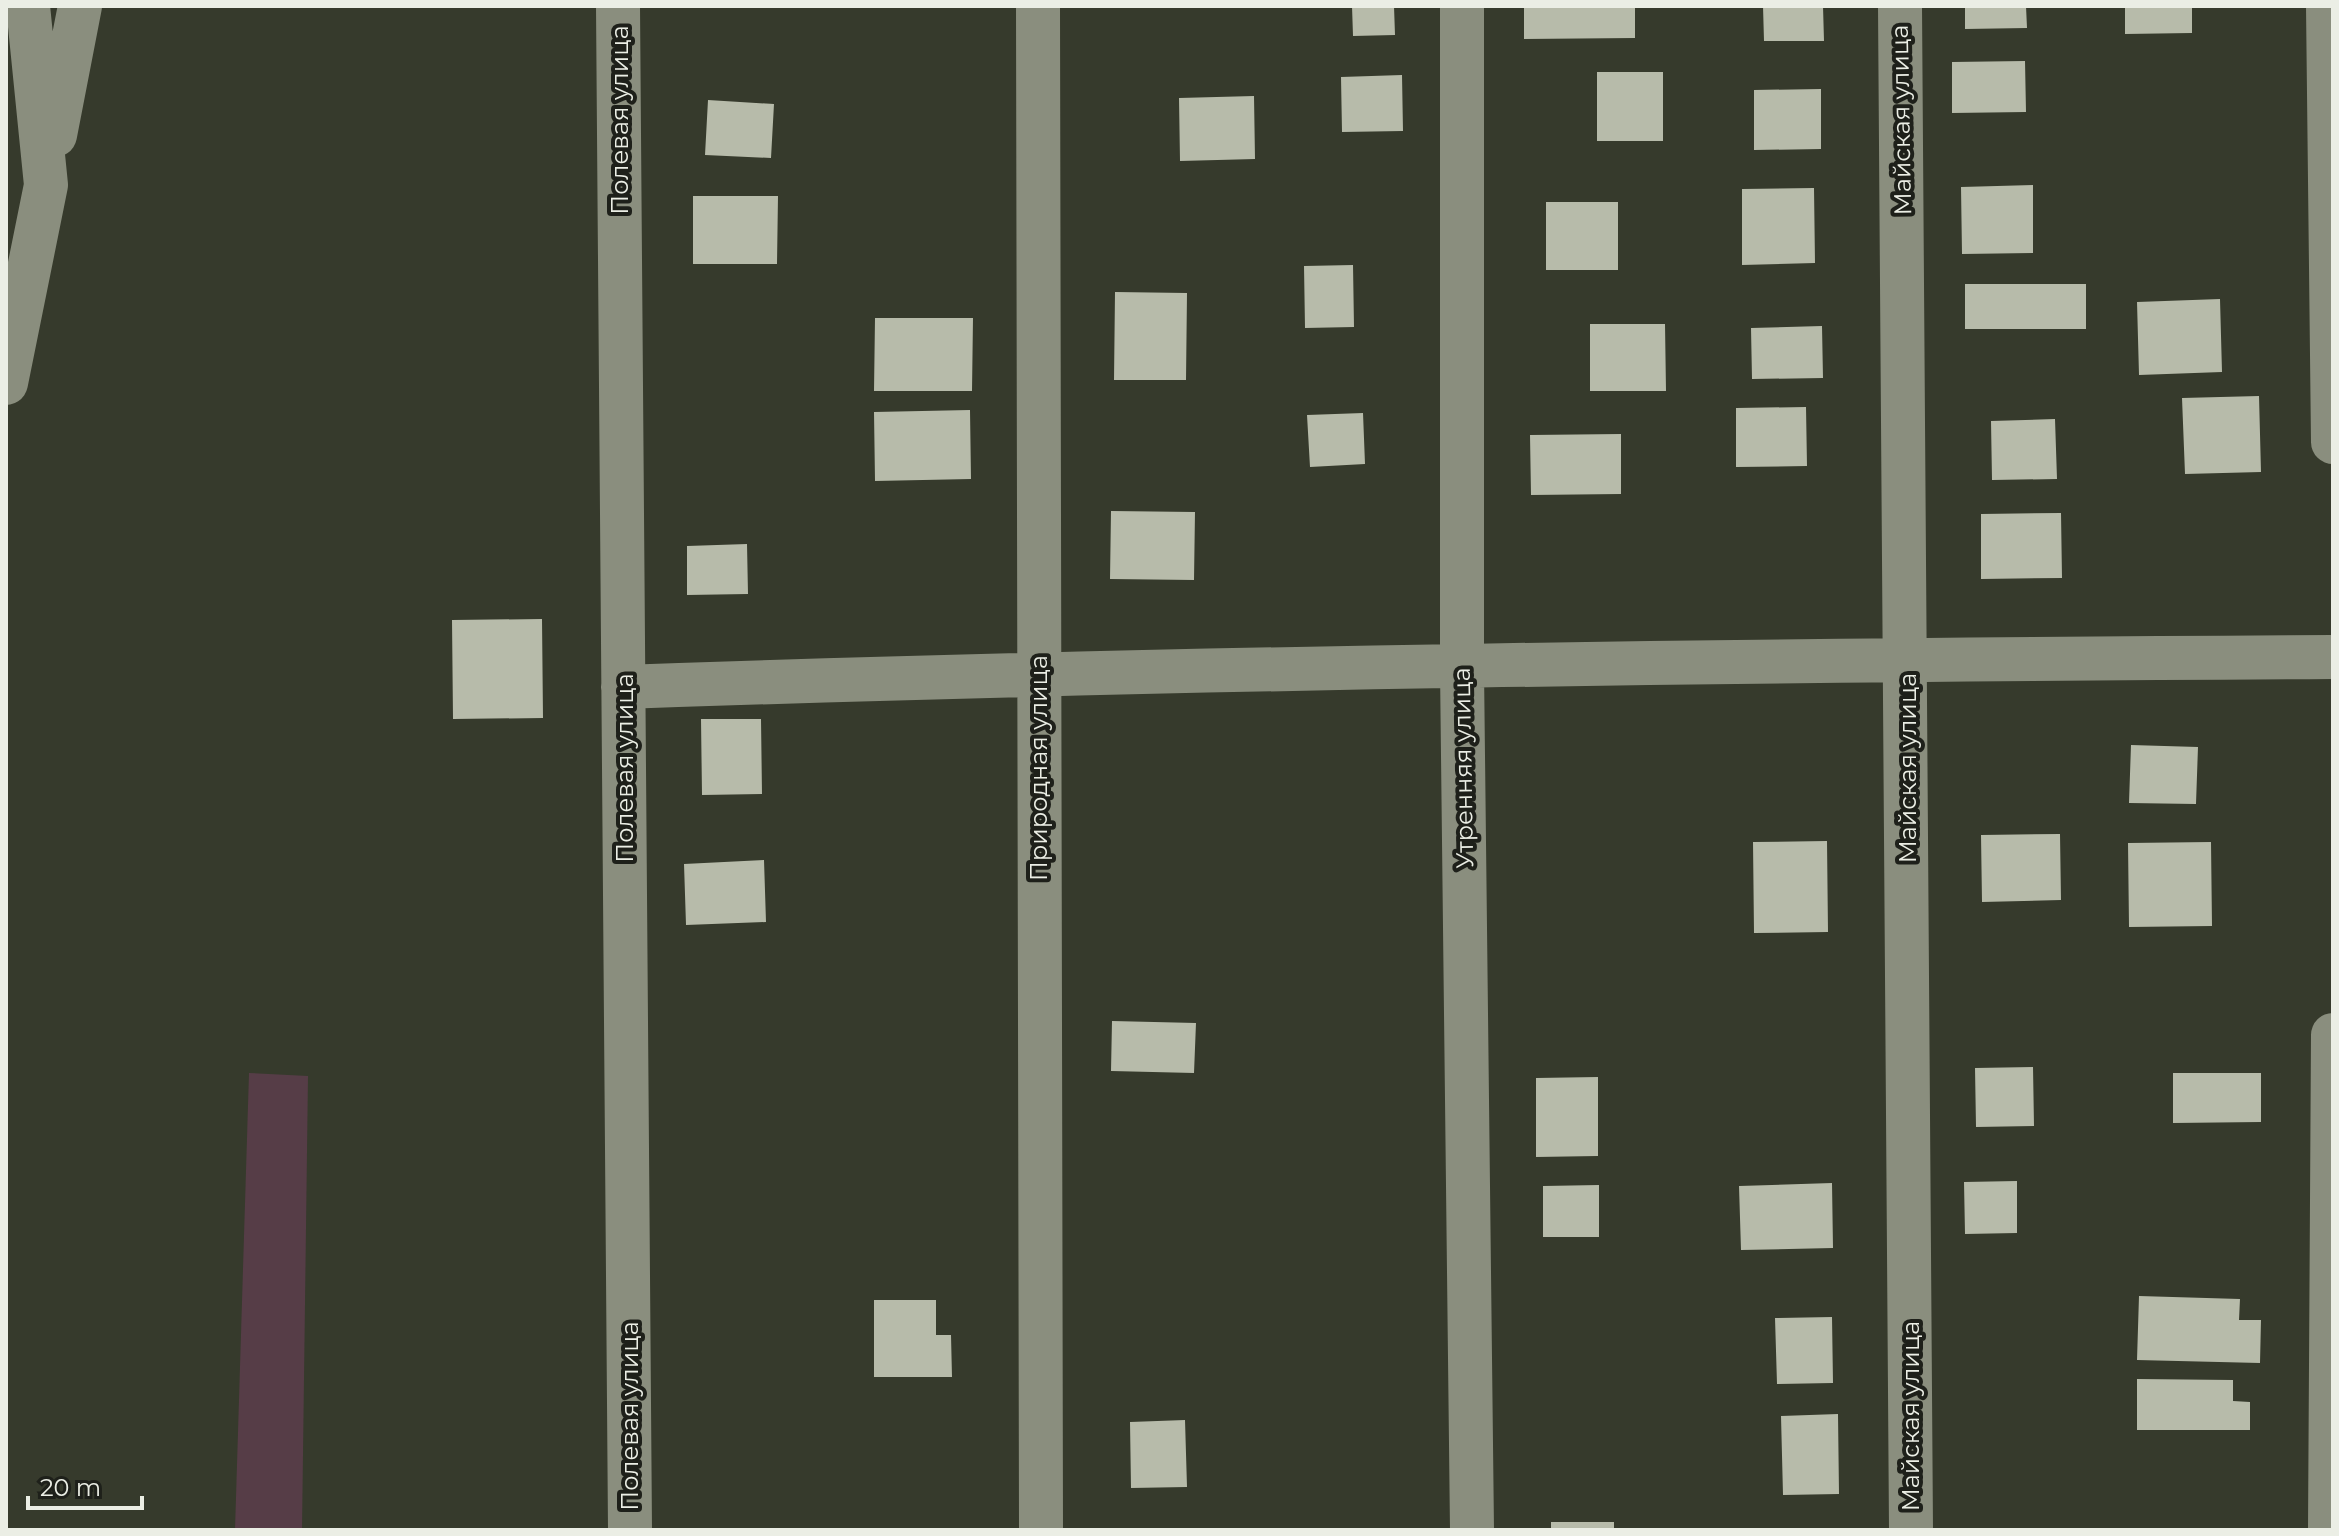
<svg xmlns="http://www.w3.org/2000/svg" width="2339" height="1536" font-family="Montserrat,sans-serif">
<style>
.green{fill:#563d47}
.building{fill:#b7bbaa}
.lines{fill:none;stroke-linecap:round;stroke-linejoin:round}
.minor{stroke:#8a8e7e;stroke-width:44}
.labels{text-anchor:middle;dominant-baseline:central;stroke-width:8;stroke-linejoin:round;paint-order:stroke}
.street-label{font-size:24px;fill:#ebeee5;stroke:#1e201a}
</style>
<rect width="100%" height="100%" fill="#363a2c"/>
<path class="green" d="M 249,1073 L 308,1076 L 302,1530 L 235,1530 Z"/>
<path class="building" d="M 1352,6 L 1394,6 L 1395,35 L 1353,36 Z
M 1524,6 L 1635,6 L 1635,38 L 1524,39 Z
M 1763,6 L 1823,6 L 1824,41 L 1764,41 Z
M 1965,6 L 2026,6 L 2027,28 L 1965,29 Z
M 2125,6 L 2192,6 L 2192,33 L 2125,34 Z
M 2025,61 L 2026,112 L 1952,113 L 1952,62 Z
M 1597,72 L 1663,72 L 1663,141 L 1597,141 Z
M 1402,75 L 1403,131 L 1342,132 L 1341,77 Z
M 1821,89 L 1821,149 L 1754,150 L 1754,90 Z
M 1254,96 L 1255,159 L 1180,161 L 1179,98 Z
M 708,100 L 774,104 L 771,158 L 705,155 Z
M 2033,185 L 2033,253 L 1962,254 L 1961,187 Z
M 1814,188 L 1815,263 L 1742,265 L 1742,189 Z
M 693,196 L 778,196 L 777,264 L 693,264 Z
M 1546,202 L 1618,202 L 1618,270 L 1546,270 Z
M 1353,265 L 1354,327 L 1305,328 L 1304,266 Z
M 1965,284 L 2086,284 L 2086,329 L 1965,329 Z
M 1115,292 L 1187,293 L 1186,380 L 1114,380 Z
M 2220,299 L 2222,372 L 2139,375 L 2137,302 Z
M 875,318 L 973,318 L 972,391 L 874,391 Z
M 1590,324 L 1665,324 L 1666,391 L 1590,391 Z
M 1822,326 L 1823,378 L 1752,379 L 1751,328 Z
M 2259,396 L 2261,472 L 2185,474 L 2182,398 Z
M 1806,407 L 1807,466 L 1736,467 L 1736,408 Z
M 970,410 L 971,479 L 875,481 L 874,412 Z
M 1363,413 L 1365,464 L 1310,467 L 1307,415 Z
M 2055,419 L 2057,479 L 1992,480 L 1991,421 Z
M 1621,434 L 1621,494 L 1531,495 L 1530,435 Z
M 1111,511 L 1195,512 L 1194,580 L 1110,579 Z
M 2061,513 L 2062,578 L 1981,579 L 1981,514 Z
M 747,544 L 748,594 L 687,595 L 687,546 Z
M 542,619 L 543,718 L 453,719 L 452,620 Z
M 701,719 L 761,719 L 762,794 L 702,795 Z
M 2131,745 L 2198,747 L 2196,804 L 2129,803 Z
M 2060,834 L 2061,900 L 1982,902 L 1981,835 Z
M 1827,841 L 1828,932 L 1754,933 L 1753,842 Z
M 2211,842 L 2212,926 L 2129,927 L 2128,843 Z
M 764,860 L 766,922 L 686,925 L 684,864 Z
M 1112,1021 L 1196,1023 L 1194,1073 L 1111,1071 Z
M 2033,1067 L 2034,1126 L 1976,1127 L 1975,1068 Z
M 2173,1073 L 2261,1073 L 2261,1122 L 2173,1123 Z
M 1598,1077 L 1598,1156 L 1536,1157 L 1536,1078 Z
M 2017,1181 L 2017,1233 L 1965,1234 L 1964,1182 Z
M 1832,1183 L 1833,1248 L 1741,1250 L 1739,1186 Z
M 1599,1185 L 1599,1237 L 1543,1237 L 1543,1186 Z
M 2139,1296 L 2240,1299 L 2239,1320 L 2261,1320 L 2260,1363 L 2137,1360 Z
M 874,1300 L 936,1300 L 936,1335 L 951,1335 L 952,1377 L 874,1377 Z
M 1832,1317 L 1833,1383 L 1777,1384 L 1775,1318 Z
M 2137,1379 L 2233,1380 L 2233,1401 L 2250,1402 L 2250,1430 L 2137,1430 Z
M 1838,1414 L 1839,1494 L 1783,1495 L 1781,1416 Z
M 1185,1420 L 1187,1487 L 1131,1488 L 1130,1422 Z
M 1551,1522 L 1614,1522 L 1614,1530 L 1551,1530 Z"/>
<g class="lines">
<path class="minor" d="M 618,6 L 630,1530
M 1038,6 L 1041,1530
M 1462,6 L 1462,669 L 1472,1530
M 1900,6 L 1911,1530
M 2328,6 L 2333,442
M 55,135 L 80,6
M 6,383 L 46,185 L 28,6
M 623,687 C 1193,667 1763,660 2333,657
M 2330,1530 L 2333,1035"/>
</g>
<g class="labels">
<g class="street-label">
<text transform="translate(619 120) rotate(-90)">Полевая улица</text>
<text transform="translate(1901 120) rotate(-91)">Майская улица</text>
<text transform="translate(624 768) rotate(-90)">Полевая улица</text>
<text transform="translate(1038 768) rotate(-90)">Природная улица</text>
<text transform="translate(1463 768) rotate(-91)">Утренняя улица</text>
<text transform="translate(1907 768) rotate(-90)">Майская улица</text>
<text transform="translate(629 1416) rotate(-90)">Полевая улица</text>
<text transform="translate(1910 1416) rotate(-90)">Майская улица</text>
</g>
</g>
<rect width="2339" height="1536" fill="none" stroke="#ebeee5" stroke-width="16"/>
<path d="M28 1496v12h114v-12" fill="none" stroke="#ebeee5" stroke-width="4"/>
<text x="40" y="1496" font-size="24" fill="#ebeee5" stroke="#1e201a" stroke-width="6" paint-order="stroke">20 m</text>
</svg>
